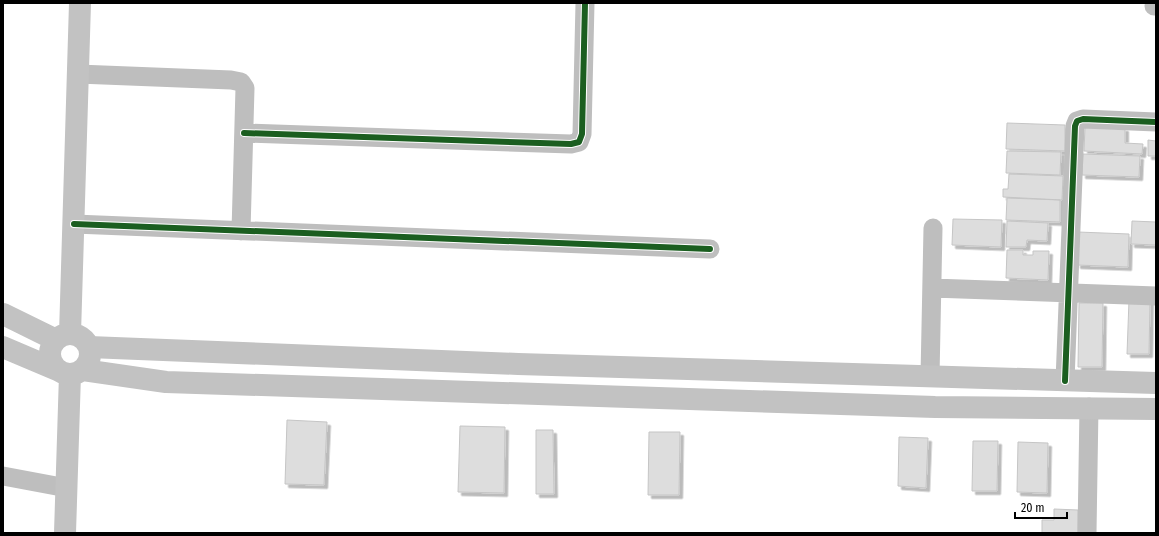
<svg xmlns="http://www.w3.org/2000/svg" width="1159" height="536" font-family="'Fira Sans Condensed',sans-serif">
<style>
.building{fill:#ddd;stroke:#c5c5c5;filter:url(#shadow)}
.lines{fill:none;stroke-linecap:round;stroke-linejoin:round}
.street{stroke:#bebebe;stroke-width:19}
.secondary{stroke:#c2c2c2;stroke-width:22}
.cycleway-casing{stroke:#fff;stroke-width:8}
.cycleway{stroke:#1b5e20;stroke-width:6}
</style>
<defs>
<filter id="shadow"><feDropShadow dx="3.5" dy="3.5" stdDeviation="0" flood-color="#0004"/></filter>
</defs>
<rect width="100%" height="100%" fill="#fff"/>
<path class="building" d="M 1007,123 L 1065,125 L 1065,151 L 1006,149 Z
M 1085,127 L 1125,128 L 1125,143 L 1143,144 L 1142,154 L 1084,151 Z
M 1148,140 L 1156,141 L 1156,156 L 1148,156 Z
M 1007,151 L 1061,152 L 1060,175 L 1006,173 Z
M 1083,154 L 1140,156 L 1139,177 L 1082,175 Z
M 1009,174 L 1063,176 L 1062,200 L 1003,197 L 1003,189 L 1008,189 Z
M 1007,198 L 1060,200 L 1060,222 L 1006,220 Z
M 953,219 L 1002,220 L 1001,247 L 952,245 Z
M 1007,221 L 1048,223 L 1047,241 L 1027,240 L 1026,247 L 1006,247 Z
M 1132,221 L 1156,222 L 1156,245 L 1131,244 Z
M 1078,232 L 1129,234 L 1128,267 L 1077,265 Z
M 1007,250 L 1023,250 L 1023,255 L 1033,255 L 1033,251 L 1049,251 L 1048,280 L 1006,278 Z
M 1129,300 L 1150,301 L 1149,354 L 1127,354 Z
M 1079,303 L 1103,303 L 1102,367 L 1078,367 Z
M 287,420 L 327,422 L 324,485 L 285,484 Z
M 460,426 L 505,427 L 504,493 L 458,492 Z
M 536,430 L 553,430 L 554,494 L 536,494 Z
M 649,432 L 680,432 L 679,495 L 648,495 Z
M 899,437 L 928,438 L 926,488 L 898,486 Z
M 973,441 L 998,441 L 997,491 L 972,491 Z
M 1018,442 L 1048,443 L 1047,493 L 1017,492 Z
M 1054,509 L 1078,510 L 1078,533 L 1042,533 L 1042,520 L 1054,520 Z"/>
<g class="lines">
<path class="street" d="M 1154,6 L 1156,6
M 78,74 L 231,80 L 241,82 L 245,88 L 241,231
M 244,133 L 571,144 L 579,142 L 582,134 L 585,3
M 74,224 L 710,249
M 932,288 L 1156,296
M 930,377 L 933,228
M 1065,381 L 1075,126 L 1077,121 L 1083,119 L 1156,122
M 3,476 L 67,488
M 1087,533 L 1089,407"/>
<path class="secondary" d="M 3,314 L 56,340
M 70,334 L 80,3
M50 354a20 20 0 1 1 40 0a20 20 0 1 1-40 0Z
M 3,347 L 57,370
M 89,347 L 518,364 L 1156,383
M 83,370 L 166,382 L 935,407 L 1156,409
M 65,533 L 70,374"/>
<g class="cycleway-casing">
<path id="cycleway" d="M 244,133 L 571,144 L 579,142 L 582,134 L 585,3
M 74,224 L 710,249
M 1065,381 L 1075,126 L 1077,121 L 1083,119 L 1156,122"/>
</g>
<use href="#cycleway" class="cycleway"/>
</g>
<rect width="1159" height="536" fill="none" stroke="#000000" stroke-width="8"/>
<path d="M1015 512v6h52v-6" fill="none" stroke="#000000" stroke-width="2"/>
<text x="1021" y="512" font-size="12" fill="#000000" stroke="#ffffff" stroke-width="3" paint-order="stroke">20 m</text>
</svg>
